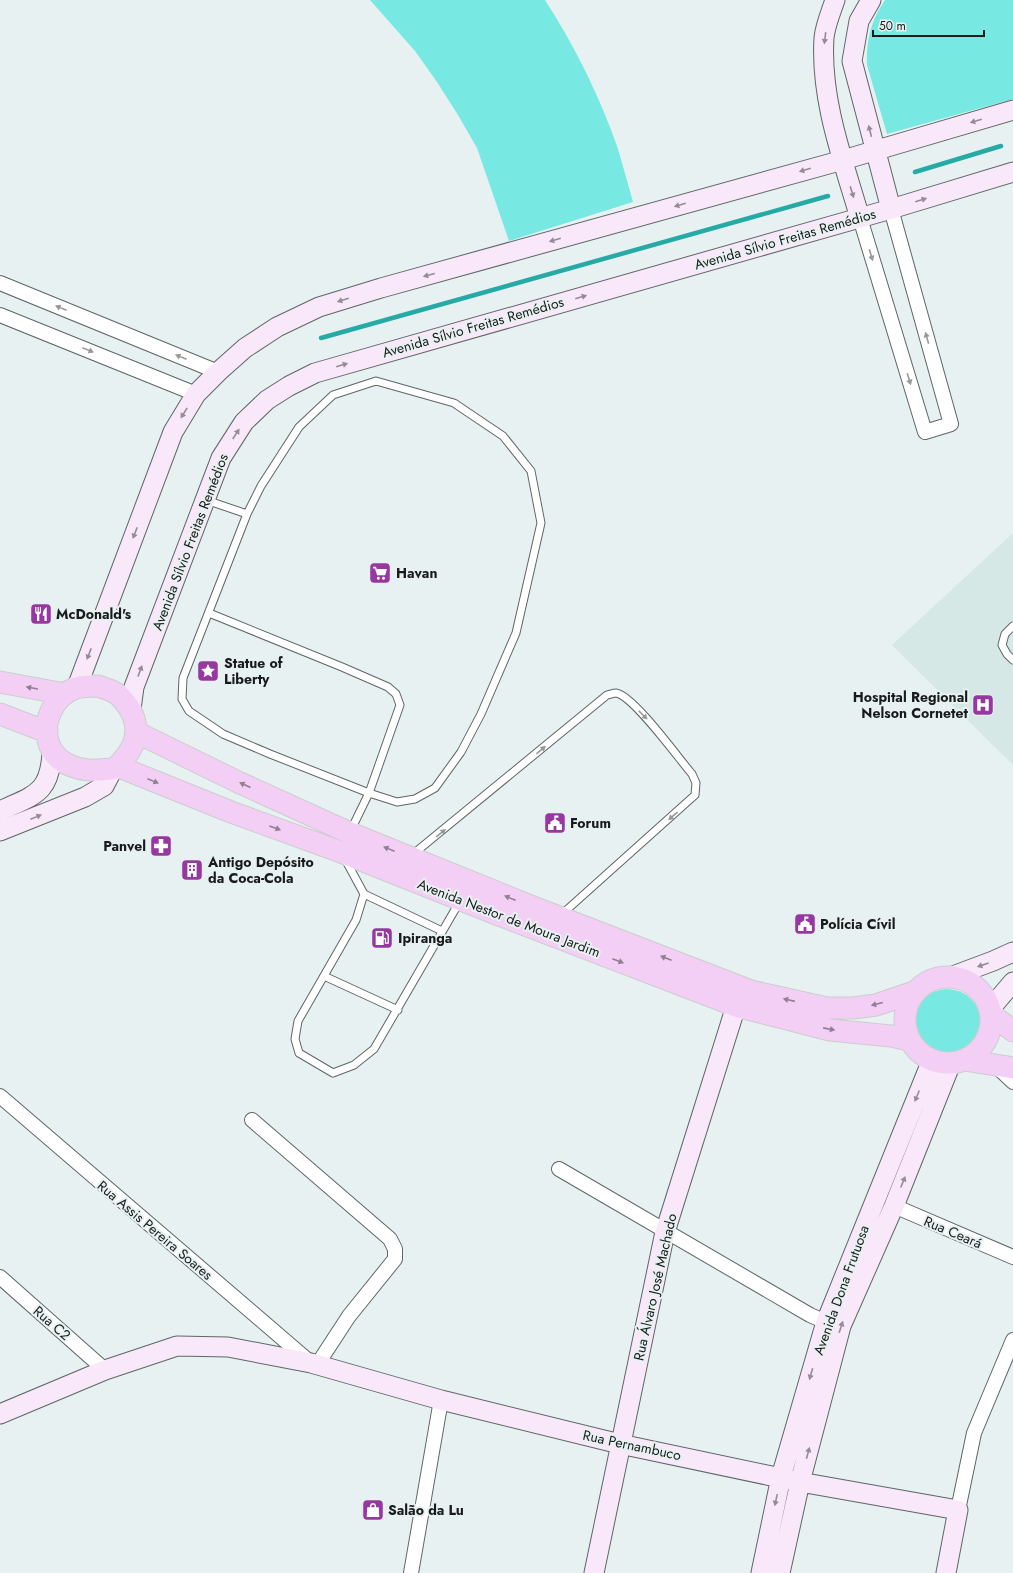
<svg xmlns="http://www.w3.org/2000/svg" width="1013" height="1573" font-family="Jost,sans-serif">
<style>
.built{fill:#d5e8e6}
.green{fill:#78e8e3}
.lines{fill:none;stroke-linecap:round;stroke-linejoin:round}
.stream{stroke:#26aaa6;stroke-width:4.5}
.lane-casing{stroke:#5e6666;stroke-width:9}
.street-casing{stroke:#5e6666;stroke-width:16}
.secondary-casing{stroke:#5e6666;stroke-width:21}
.primary-casing{stroke:#cccdcd;stroke-width:23}
.lane{stroke:#fff;stroke-width:7}
.street{stroke:#fff;stroke-width:14}
.secondary{stroke:#f9e7fa;stroke-width:19}
.primary{stroke:#f3cff5;stroke-width:21}
.oneway{fill:#948b96}
.oneway2{fill:#979898}
.oneway3{fill:#907e93}
.labels{text-anchor:middle;dominant-baseline:central;stroke-width:4;stroke-linejoin:round;paint-order:stroke}
.street-label{font-size:14px;fill:#181b1b;stroke:#e8f1f1}
.poi-label{font-size:14px;font-weight:bold;fill:#181b1b;stroke:#e8f1f1;text-anchor:start}
</style>
<rect width="100%" height="100%" fill="#e8f1f1"/>
<path class="built" d="M 1013,533 L 1013,765 L 892,645 Z"/>
<path class="green" d="M 370,0 L 545,0 C 575,46 600,97 618,149 C 623,166 628,184 633,202 L 509,241 L 477,148 L 458,115 L 437,82 L 415,51 Z
M 885,0 L 1013,0 L 1013,99 L 887,134 L 867,65 C 866,41 871,20 885,0 Z
M913 1023a34 34 0 1 1 68 0a34 34 0 1 1-68 0Z"/>
<g class="lines">
<path class="stream" d="M 915,172 L 1001,146
M 321,338 L 828,196"/>
<g class="lane-casing">
<path id="lane" d="M 206,500 L 247,514 L 183,678 L 182,699 L 189,711 L 223,734 L 270,754 L 369,793 L 350,832
M 209,613 L 342,667 L 388,687 L 396,694 L 400,705 L 369,793 L 397,802 L 415,799 L 435,788 L 461,752 L 481,714 L 516,633 L 541,523 L 531,471 L 503,436 L 454,403 L 376,381 L 333,395 L 299,427 L 261,486 L 247,514
M 1013,626 L 1005,634 L 1002,645 L 1007,654 L 1013,660
M 412,855 L 607,695 C 609,695 613,693 616,693 C 633,695 679,759 692,774 L 696,783 L 695,795 L 561,915
M 345,859 L 364,894 L 356,920 L 298,1021 L 295,1039 L 299,1053 L 333,1073 L 354,1065 L 374,1049 L 460,901
M 364,894 L 442,931
M 324,976 L 398,1010"/>
</g>
<g class="street-casing">
<path id="street" d="M 860,218 L 925,432 L 951,424 L 891,209
M 0,283 L 218,372
M 0,315 L 196,394
M 995,1065 L 1013,1082
M 0,1096 L 311,1363
M 252,1120 L 390,1239 L 395,1249 L 395,1259 L 349,1316 L 317,1365
M 559,1169 L 810,1315 L 826,1322
M 894,1206 L 1013,1257
M 0,1277 L 105,1370
M 958,1510 L 974,1433 L 1013,1340
M 411,1573 L 441,1400"/>
</g>
<g class="secondary-casing">
<path id="secondary" d="M 835,0 C 831,12 825,26 824,38 C 820,99 843,160 860,218
M 871,0 L 859,21 L 852,61 L 891,209
M 77,687 L 173,432 L 196,394 L 218,372 L 245,348 L 277,327 L 319,307 L 381,288 L 843,160 L 1013,110
M 131,709 L 134,687 L 221,458 L 244,422 L 267,400 L 289,386 L 315,373 L 891,209 L 1013,172
M 0,811 C 34,795 50,794 52,752
M 0,831 L 85,797 L 104,786 L 113,769
M 953,976 L 993,961 L 1013,952
M 990,1009 L 1013,982
M 0,1414 L 105,1370 L 177,1346 L 228,1347 L 311,1363 L 441,1400 L 620,1444 L 800,1482 L 958,1510 L 946,1573
M 594,1573 L 665,1232 L 736,1006
M 761,1573 L 781,1477 L 826,1322 L 932,1060
M 780,1573 L 800,1482 L 841,1326 L 894,1206 L 951,1063"/>
</g>
<g class="primary-casing">
<path id="primary" d="M 0,682 L 65,694
M 98,686 C 103,688 112,690 117,694 C 119,695 121,698 123,700 C 140,719 140,741 123,760 C 121,763 118,767 114,768 C 110,770 104,769 99,770 C 79,771 57,765 49,744 C 41,723 54,695 76,688 C 83,686 91,686 98,686 Z
M 0,714 L 47,732
M 136,732 L 238,782 L 350,833 L 533,907 L 751,991 L 827,1008 L 853,1008 L 876,1005 L 914,992
M 117,766 L 231,812 L 341,852 L 499,915 L 736,1006 L 830,1030 L 891,1036 L 909,1040
M905 1020a43 43 0 1 1 86 0a43 43 0 1 1-86 0Z
M 991,1014 L 1013,1031
M 965,1060 L 1013,1068"/>
</g>
<use href="#lane" class="lane"/>
<use href="#street" class="street"/>
<use href="#secondary" class="secondary"/>
<use href="#primary" class="primary"/>
</g>
<defs><path id="oneway-solid" d="M-6-.8H1V-3.2L6.5 0L1 3.2V.8H-6Z"/></defs>
<g class="oneway">
<use href="#oneway-solid" transform="translate(825 38) rotate(97)"/>
<use href="#oneway-solid" transform="translate(976 121) rotate(164)"/>
<use href="#oneway-solid" transform="translate(870 131) rotate(-104)"/>
<use href="#oneway-solid" transform="translate(805 170) rotate(164)"/>
<use href="#oneway-solid" transform="translate(852 192) rotate(73)"/>
<use href="#oneway-solid" transform="translate(921 200) rotate(-17)"/>
<use href="#oneway-solid" transform="translate(680 205) rotate(164)"/>
<use href="#oneway-solid" transform="translate(555 240) rotate(164)"/>
<use href="#oneway-solid" transform="translate(429 275) rotate(165)"/>
<use href="#oneway-solid" transform="translate(581 297) rotate(-16)"/>
<use href="#oneway-solid" transform="translate(343 300) rotate(163)"/>
<use href="#oneway-solid" transform="translate(342 365) rotate(-16)"/>
<use href="#oneway-solid" transform="translate(184 413) rotate(122)"/>
<use href="#oneway-solid" transform="translate(236 434) rotate(-57)"/>
<use href="#oneway-solid" transform="translate(135 533) rotate(111)"/>
<use href="#oneway-solid" transform="translate(89 654) rotate(111)"/>
<use href="#oneway-solid" transform="translate(140 671) rotate(-70)"/>
<use href="#oneway-solid" transform="translate(36 817) rotate(-22)"/>
<use href="#oneway-solid" transform="translate(983 965) rotate(161)"/>
<use href="#oneway-solid" transform="translate(917 1096) rotate(112)"/>
<use href="#oneway-solid" transform="translate(903 1182) rotate(-68)"/>
<use href="#oneway-solid" transform="translate(841 1327) rotate(-72)"/>
<use href="#oneway-solid" transform="translate(811 1374) rotate(106)"/>
<use href="#oneway-solid" transform="translate(808 1453) rotate(-75)"/>
<use href="#oneway-solid" transform="translate(776 1500) rotate(102)"/>
</g>
<g class="oneway2">
<use href="#oneway-solid" transform="translate(871 255) rotate(73)"/>
<use href="#oneway-solid" transform="translate(61 308) rotate(-158)"/>
<use href="#oneway-solid" transform="translate(927 338) rotate(-106)"/>
<use href="#oneway-solid" transform="translate(88 350) rotate(22)"/>
<use href="#oneway-solid" transform="translate(181 357) rotate(-158)"/>
<use href="#oneway-solid" transform="translate(909 379) rotate(73)"/>
<use href="#oneway-solid" transform="translate(643 715) rotate(45)"/>
<use href="#oneway-solid" transform="translate(541 750) rotate(-40)"/>
<use href="#oneway-solid" transform="translate(673 816) rotate(139)"/>
<use href="#oneway-solid" transform="translate(441 833) rotate(-39)"/>
</g>
<g class="oneway3">
<use href="#oneway-solid" transform="translate(32 688) rotate(-170)"/>
<use href="#oneway-solid" transform="translate(153 781) rotate(22)"/>
<use href="#oneway-solid" transform="translate(245 785) rotate(-156)"/>
<use href="#oneway-solid" transform="translate(275 828) rotate(20)"/>
<use href="#oneway-solid" transform="translate(389 849) rotate(-158)"/>
<use href="#oneway-solid" transform="translate(510 898) rotate(-158)"/>
<use href="#oneway-solid" transform="translate(666 958) rotate(-159)"/>
<use href="#oneway-solid" transform="translate(618 961) rotate(21)"/>
<use href="#oneway-solid" transform="translate(789 1000) rotate(-167)"/>
<use href="#oneway-solid" transform="translate(877 1004) rotate(166)"/>
<use href="#oneway-solid" transform="translate(829 1029) rotate(11)"/>
</g>
<defs>
<g id="supermarket-square" transform="scale(1.15)"><rect x="-9" y="-9" width="18" height="18" rx="4" fill="#9738a0" stroke="#e8f1f1"/><path d="M-6-5.5h2.5l.6 2H6L4.5 2H-2.5L-4.4-4H-6ZM-1.5 3.2a1.3 1.3 0 1 0 .1 0ZM3 3.2a1.3 1.3 0 1 0 .1 0Z" fill="#fff"/></g>
<g id="restaurant-square" transform="scale(1.15)"><rect x="-9" y="-9" width="18" height="18" rx="4" fill="#9738a0" stroke="#e8f1f1"/><path d="M-5-6h1v4h1v-4h1v4h1v-4h1v5L-1.5 .5V6h-2V.5L-5-1ZM5-6V6H3V1.5H1.5Q1.5-4 5-6Z" fill="#fff"/></g>
<g id="sight-square" transform="scale(1.15)"><rect x="-9" y="-9" width="18" height="18" rx="4" fill="#9738a0" stroke="#e8f1f1"/><path d="M0-6L1.8-2.2L6-1.7L2.9 1.2L3.7 5.4L0 3.3L-3.7 5.4L-2.9 1.2L-6-1.7L-1.8-2.2Z" fill="#fff"/></g>
<g id="hospital-square" transform="scale(1.15)"><rect x="-9" y="-9" width="18" height="18" rx="4" fill="#9738a0" stroke="#e8f1f1"/><path d="M-5-5h3v3.5h4V-5h3V5h-3V1.5h-4V5h-3Z" fill="#fff"/></g>
<g id="civic-square" transform="scale(1.15)"><rect x="-9" y="-9" width="18" height="18" rx="4" fill="#9738a0" stroke="#e8f1f1"/><path d="M-.6-6.5H3V-4.5H.6V-3L4-1V1h2V6H-6V1h2V-1L-.6-3ZM-1.2 2.5V6h2.4V2.5Z" fill="#fff"/></g>
<g id="pharmacy-square" transform="scale(1.15)"><rect x="-9" y="-9" width="18" height="18" rx="4" fill="#9738a0" stroke="#e8f1f1"/><path d="M-2-6h4v4h4v4h-4v4h-4v-4h-4v-4h4Z" fill="#fff"/></g>
<g id="building-square" transform="scale(1.15)"><rect x="-9" y="-9" width="18" height="18" rx="4" fill="#9738a0" stroke="#e8f1f1"/><path d="M-4-6H4V6H1V3H-1V6H-4ZM-2.5-4.3h1.7v1.8h-1.7ZM.8-4.3h1.7v1.8H.8ZM-2.5-1h1.7V.8h-1.7ZM.8-1h1.7V.8H.8Z" fill="#fff"/></g>
<g id="fuel-square" transform="scale(1.15)"><rect x="-9" y="-9" width="18" height="18" rx="4" fill="#9738a0" stroke="#e8f1f1"/><path d="M-5.5-6h7V0h2V4h1.3V-2.5L3-4.5l.8-.8L6-3V5H2.5V1h-1V6h-7ZM-4.2-4.7v3.2H.2V-4.7Z" fill="#fff"/></g>
<g id="shop-square" transform="scale(1.15)"><rect x="-9" y="-9" width="18" height="18" rx="4" fill="#9738a0" stroke="#e8f1f1"/><path d="M-5-2.5h2.3a2.7 3.5 0 0 1 5.4 0H5L5.5 6h-11ZM-1.5-2.5h3a1.5 2.3 0 0 0-3 0Z" fill="#fff"/></g>
</defs>
<g fill-rule="evenodd">
<use href="#supermarket-square" x="380" y="573"/>
<use href="#restaurant-square" x="41" y="614"/>
<use href="#sight-square" x="208" y="671"/>
<use href="#hospital-square" x="983" y="705"/>
<use href="#civic-square" x="555" y="823"/>
<use href="#pharmacy-square" x="161" y="846"/>
<use href="#building-square" x="192" y="870"/>
<use href="#civic-square" x="805" y="924"/>
<use href="#fuel-square" x="382" y="938"/>
<use href="#shop-square" x="373" y="1510"/>
</g>
<g class="labels">
<g class="street-label">
<text transform="translate(785 239) rotate(-16)">Avenida Sílvio Freitas Remédios</text>
<text transform="translate(473 327) rotate(-16)">Avenida Sílvio Freitas Remédios</text>
<text transform="translate(190 542) rotate(-69)">Avenida Sílvio Freitas Remédios</text>
<text transform="translate(509 918) rotate(21)">Avenida Nestor de Moura Jardim</text>
<text transform="translate(155 1230) rotate(40)">Rua Assis Pereira Soares</text>
<text transform="translate(953 1232) rotate(23)">Rua Ceará</text>
<text transform="translate(655 1287) rotate(-77)">Rua Álvaro José Machado</text>
<text transform="translate(841 1290) rotate(-70)">Avenida Dona Frutuosa</text>
<text transform="translate(52 1323) rotate(41)">Rua C2</text>
<text transform="translate(632 1445) rotate(12)">Rua Pernambuco</text>
</g>
<g class="poi-label">
<text x="396" y="573">Havan</text>
<text x="56" y="614">McDonald's</text>
<text x="224" y="663">Statue of<tspan x="224" dy="16">Liberty</tspan></text>
<text x="968" y="697" text-anchor="end">Hospital Regional<tspan x="968" dy="16">Nelson Cornetet</tspan></text>
<text x="570" y="823">Forum</text>
<text x="146" y="846" text-anchor="end">Panvel</text>
<text x="208" y="862">Antigo Depósito<tspan x="208" dy="16">da Coca-Cola</tspan></text>
<text x="820" y="924">Polícia Cívil</text>
<text x="398" y="938">Ipiranga</text>
<text x="388" y="1510">Salão da Lu</text>
</g>
</g>
<path d="M873 30v6h111v-6" fill="none" stroke="#181b1b" stroke-width="2"/>
<text x="879" y="30" font-size="12" fill="#181b1b" stroke="#e8f1f1" stroke-width="3" paint-order="stroke">50 m</text>
</svg>
